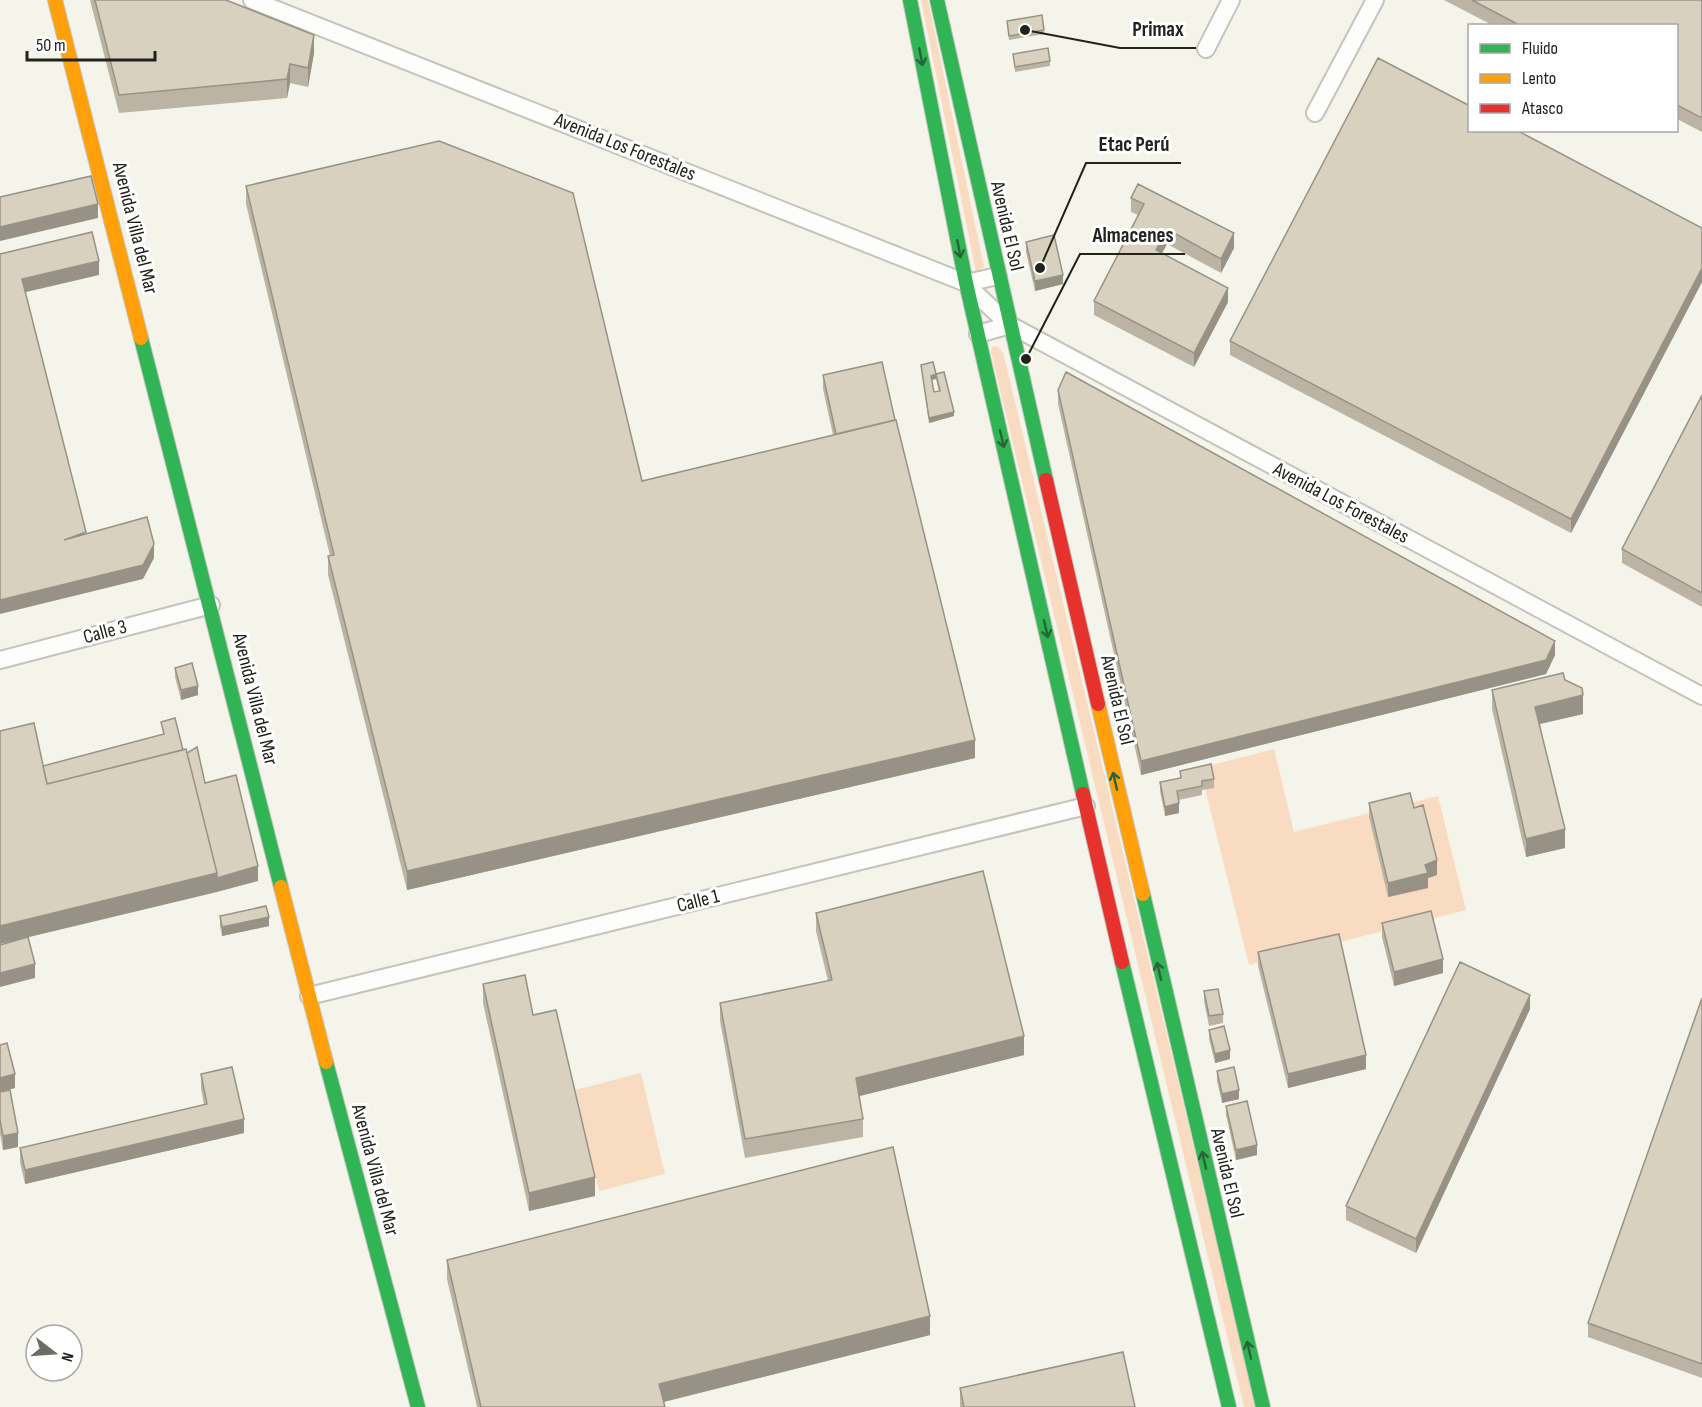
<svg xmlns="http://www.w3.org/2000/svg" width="1702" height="1407" font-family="'Sofia Sans Condensed',sans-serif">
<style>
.green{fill:#f9dbc1}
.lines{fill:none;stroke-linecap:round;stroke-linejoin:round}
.street-casing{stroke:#c4c4bc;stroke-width:20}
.fast-casing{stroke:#c4c4bc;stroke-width:16}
.slow-casing{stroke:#c4c4bc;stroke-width:16}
.jam-casing{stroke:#c4c4bc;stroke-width:16}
.street{stroke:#fdfdfc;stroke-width:16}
.fast{stroke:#30b455;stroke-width:14}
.slow{stroke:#ff9f0a;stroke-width:14}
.jam{stroke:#e5322d;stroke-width:14}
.wall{fill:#bbb4a4;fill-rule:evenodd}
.shaded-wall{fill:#989286}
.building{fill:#d9d1bf;stroke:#989286;stroke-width:1.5;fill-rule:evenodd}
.oneway{stroke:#286436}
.labels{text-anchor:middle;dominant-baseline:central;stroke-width:6;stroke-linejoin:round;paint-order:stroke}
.street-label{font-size:20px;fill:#22221c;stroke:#fff}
.leader{fill:none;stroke:#22221c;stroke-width:2}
.callout-dot{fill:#22221c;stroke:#fff;stroke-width:2}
.callout-label{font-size:21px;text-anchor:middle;font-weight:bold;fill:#22221c;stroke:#fff;stroke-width:6;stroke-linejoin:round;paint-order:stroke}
</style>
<rect width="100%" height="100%" fill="#f4f4ea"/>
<path class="green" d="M 921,0 L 928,0 L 984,267 L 976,272 Z
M 996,346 L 1003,352 L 1256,1407 L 1244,1407 L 991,352 L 992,347 Z
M 1274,749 L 1294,832 L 1438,796 L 1466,910 L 1249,965 L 1200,768 Z
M 641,1073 L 665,1174 L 599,1191 L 575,1090 Z"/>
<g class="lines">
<g class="street-casing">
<path id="street" d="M 252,0 L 966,283 L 998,276
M 1206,49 L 1231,0
M 1315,113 L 1375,0
M 968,286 L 1006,322
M 978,334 L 1010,325 L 1702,696
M 0,660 L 211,605
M 309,996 L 1086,806"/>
</g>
<g class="fast-casing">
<path id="fast" d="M 910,0 L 966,283 L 1083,794
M 937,0 L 1046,480
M 141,338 L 281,887
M 1143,894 L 1263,1407
M 1122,962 L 1229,1407
M 326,1062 L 418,1407"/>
</g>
<g class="slow-casing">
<path id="slow" d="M 55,0 L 141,338
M 1098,704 L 1143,894
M 281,887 L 326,1062"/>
</g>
<g class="jam-casing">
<path id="jam" d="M 1046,480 L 1098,704
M 1083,794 L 1122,962"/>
</g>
<use href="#street" class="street"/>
<use href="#fast" class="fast"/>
<use href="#slow" class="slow"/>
<use href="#jam" class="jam"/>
</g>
<path class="wall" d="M 90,0 L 226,0 L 314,53 L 308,87 L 290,83 L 287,98 L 119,113 Z
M 1444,0 L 1702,0 L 1702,132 L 1677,119 L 1677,26 L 1494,26 Z
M 1007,21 L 1044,30 L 1044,34 L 1009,40 Z
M 1013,54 L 1050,61 L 1050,66 L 1015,72 Z
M 246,186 L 642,481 L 833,435 L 823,389 L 823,375 L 895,420 L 975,758 L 407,890 L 328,575 L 328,556 L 330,556 L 246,204 Z
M 1131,198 L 1234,248 L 1221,273 L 1167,244 L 1162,253 L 1228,302 L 1194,367 L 1094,315 L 1094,301 L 1138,215 L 1131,212 Z
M 1702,228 L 1702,282 L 1571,533 L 1230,355 L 1230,341 Z
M 1026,242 L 1063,284 L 1035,291 L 1026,252 Z
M 921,365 L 936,374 L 954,416 L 929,423 ZM 936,379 L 939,391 L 934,392 L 931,380 Z
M 1058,390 L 1555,655 L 1546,674 L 1141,775 L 1058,404 Z
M 1702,395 L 1702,607 L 1622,563 L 1622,549 Z
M 175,668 L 198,695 L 181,700 L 175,677 Z
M 1565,680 L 1583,714 L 1540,724 L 1565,848 L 1526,857 L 1492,709 L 1492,690 Z
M 1180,771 L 1214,779 L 1214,788 L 1202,790 L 1202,795 L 1179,800 L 1179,813 L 1165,816 L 1160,791 L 1160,782 L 1180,778 Z
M 1369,803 L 1414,808 L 1437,875 L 1428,878 L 1428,888 L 1388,897 L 1369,817 Z
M 816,913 L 1024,1055 L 859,1096 L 863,1119 L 863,1137 L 745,1158 L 720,1021 L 720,1003 L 828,981 L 816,931 Z
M 220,916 L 269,926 L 222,936 L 220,926 Z
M 1382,923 L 1443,973 L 1394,986 L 1382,937 Z
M 1258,952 L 1366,1069 L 1288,1088 L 1258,966 Z
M 483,984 L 533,1015 L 595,1196 L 529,1211 L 483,1003 Z
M 1204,991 L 1223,1014 L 1223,1023 L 1209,1026 L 1204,1001 Z
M 1702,998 L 1702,1378 L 1588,1337 L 1588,1323 Z
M 1530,1009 L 1416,1253 L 1346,1220 L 1346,1206 Z
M 1209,1030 L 1230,1059 L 1215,1063 L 1209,1039 Z
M 0,1045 L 15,1088 L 4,1091 L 18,1147 L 3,1150 L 0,1134 Z
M 1217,1071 L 1239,1099 L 1222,1103 L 1217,1081 Z
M 201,1074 L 244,1133 L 25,1184 L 20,1162 L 20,1148 L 204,1105 L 201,1088 Z
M 1226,1106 L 1257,1155 L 1236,1160 L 1226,1115 Z
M 447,1260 L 930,1335 L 664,1402 L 665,1407 L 477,1407 L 447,1279 Z
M 960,1388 L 1135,1407 L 960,1407 Z"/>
<path class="shaded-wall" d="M 314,35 L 314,53 L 308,87 L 308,68 Z
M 290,64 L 290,83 L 287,98 L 287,79 Z
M 98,204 L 98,218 L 0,241 L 0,227 Z
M 1167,229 L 1167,244 L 1156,264 L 1156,250 Z
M 1234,233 L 1234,248 L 1221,273 L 1221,259 Z
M 99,261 L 99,275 L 22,293 L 22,279 Z
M 1702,268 L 1702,282 L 1571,533 L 1571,519 Z
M 1063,275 L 1063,284 L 1035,291 L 1035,281 Z
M 1228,288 L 1228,302 L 1194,367 L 1194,353 Z
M 936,374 L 936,379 L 931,380 L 931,376 Z
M 954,412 L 954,416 L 929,423 L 929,418 Z
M 154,544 L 154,558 L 143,579 L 0,614 L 0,600 Z
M 1555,641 L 1555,655 L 1546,674 L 1141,775 L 1141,761 Z
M 198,686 L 198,695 L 181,700 L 181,690 Z
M 1583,695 L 1583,714 L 1535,725 L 1535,707 Z
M 975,740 L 975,758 L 407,890 L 407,871 Z
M 1179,803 L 1179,813 L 1165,816 L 1165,807 Z
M 1565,829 L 1565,848 L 1526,857 L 1526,839 Z
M 1437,860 L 1437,875 L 1428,878 L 1428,888 L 1388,897 L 1388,883 L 1425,865 Z
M 258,866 L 258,881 L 217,892 L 0,944 L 0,926 L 217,873 Z
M 269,917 L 269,926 L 222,936 L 222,927 Z
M 1443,959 L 1443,973 L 1394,986 L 1394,972 Z
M 35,964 L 35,978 L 0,987 L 0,973 Z
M 1530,995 L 1530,1009 L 1416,1253 L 1416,1239 Z
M 1024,1036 L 1024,1055 L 856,1097 L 856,1078 Z
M 1230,1050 L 1230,1059 L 1215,1063 L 1215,1054 Z
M 1366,1055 L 1366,1069 L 1288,1088 L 1288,1074 Z
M 15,1074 L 15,1088 L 0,1092 L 0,1078 Z
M 1239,1090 L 1239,1099 L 1222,1103 L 1222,1094 Z
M 244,1119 L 244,1133 L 25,1184 L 25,1170 Z
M 18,1133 L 18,1147 L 3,1150 L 3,1136 Z
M 1257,1145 L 1257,1155 L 1236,1160 L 1236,1150 Z
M 595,1177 L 595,1196 L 529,1211 L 529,1193 Z
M 930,1316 L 930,1335 L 659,1403 L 659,1384 Z"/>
<path class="building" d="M 95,0 L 226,0 L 314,35 L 308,68 L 290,64 L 287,79 L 119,95 Z
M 1472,0 L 1702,0 L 1702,118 L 1677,105 L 1677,26 L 1521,26 Z
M 1042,15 L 1044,30 L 1009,36 L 1007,21 Z
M 1048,48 L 1050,61 L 1015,67 L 1013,54 Z
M 1378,58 L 1470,106 L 1470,130 L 1516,130 L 1702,228 L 1702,268 L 1571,519 L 1230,341 Z
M 439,141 L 573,193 L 642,481 L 896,420 L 975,740 L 407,871 L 328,556 L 334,555 L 246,186 Z
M 91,176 L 98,204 L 0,227 L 0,197 Z
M 1138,184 L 1234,233 L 1221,259 L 1167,229 L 1156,250 L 1228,288 L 1194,353 L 1094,301 L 1144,204 L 1131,198 Z
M 92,232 L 99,261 L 22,279 L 86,532 L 64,540 L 147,517 L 154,544 L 143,565 L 0,600 L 0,254 Z
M 1054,235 L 1063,275 L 1035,281 L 1026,242 Z
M 882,362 L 895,420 L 836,434 L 823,375 Z
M 933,362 L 936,374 L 944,372 L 954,412 L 929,418 L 921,365 ZM 936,374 L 940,391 L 934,392 L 931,376 Z
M 1066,372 L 1555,641 L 1546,660 L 1141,761 L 1058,390 Z
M 1702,395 L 1702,593 L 1622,549 Z
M 192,663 L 198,686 L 181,690 L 175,668 Z
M 1563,673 L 1565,680 L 1582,688 L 1583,695 L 1535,707 L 1565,829 L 1526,839 L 1492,690 Z
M 175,718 L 183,750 L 47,784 L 43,766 L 164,734 L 161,722 Z
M 34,723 L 47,784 L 186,749 L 217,873 L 0,926 L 0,731 Z
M 197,747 L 205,783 L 236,775 L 258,866 L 217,878 L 217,873 L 187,753 Z
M 1211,764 L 1214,779 L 1202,781 L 1202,786 L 1177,791 L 1179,803 L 1165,807 L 1160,782 L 1181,778 L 1180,771 Z
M 1410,793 L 1414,808 L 1423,805 L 1437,860 L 1425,865 L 1428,873 L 1388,883 L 1369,803 Z
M 983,871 L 1024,1036 L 856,1078 L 863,1119 L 745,1139 L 720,1003 L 832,980 L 816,913 Z
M 266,906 L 269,917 L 222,927 L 220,916 Z
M 1431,911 L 1443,959 L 1394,972 L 1382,923 Z
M 1339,934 L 1366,1055 L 1288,1074 L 1258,952 Z
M 28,937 L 35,964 L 0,973 L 0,945 Z
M 1460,962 L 1530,995 L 1416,1239 L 1346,1206 Z
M 525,975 L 533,1015 L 556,1010 L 595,1177 L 529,1193 L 483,984 Z
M 1218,989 L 1223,1014 L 1209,1016 L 1204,991 Z
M 1702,998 L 1702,1364 L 1588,1323 Z
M 1224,1026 L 1230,1050 L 1215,1054 L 1209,1030 Z
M 7,1043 L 15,1074 L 0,1078 L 0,1045 Z
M 232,1067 L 244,1119 L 25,1170 L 20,1148 L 207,1104 L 201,1074 Z
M 1234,1067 L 1239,1090 L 1222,1094 L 1217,1071 Z
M 10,1090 L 18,1133 L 3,1136 L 0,1120 L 0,1092 Z
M 1247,1101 L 1257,1145 L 1236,1150 L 1226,1106 Z
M 893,1147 L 930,1316 L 659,1384 L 665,1407 L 481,1407 L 447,1260 Z
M 1123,1352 L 1135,1407 L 964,1407 L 960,1388 Z"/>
<defs><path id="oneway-shaft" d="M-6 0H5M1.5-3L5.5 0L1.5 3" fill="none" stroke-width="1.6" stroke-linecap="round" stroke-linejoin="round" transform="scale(1.5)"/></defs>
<g class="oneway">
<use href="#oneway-shaft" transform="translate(921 57) rotate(79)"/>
<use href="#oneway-shaft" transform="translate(959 249) rotate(79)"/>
<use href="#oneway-shaft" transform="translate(1002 439) rotate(77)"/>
<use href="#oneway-shaft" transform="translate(1046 629) rotate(77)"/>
<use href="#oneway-shaft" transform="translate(1115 781) rotate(-103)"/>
<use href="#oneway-shaft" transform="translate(1159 971) rotate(-103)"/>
<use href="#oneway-shaft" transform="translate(1204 1160) rotate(-103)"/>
<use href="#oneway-shaft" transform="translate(1249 1350) rotate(-103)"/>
</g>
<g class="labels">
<g class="street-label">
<text transform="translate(625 147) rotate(22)">Avenida Los Forestales</text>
<text transform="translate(1007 226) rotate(77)">Avenida El Sol</text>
<text transform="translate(135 228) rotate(76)">Avenida Villa del Mar</text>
<text transform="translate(1341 503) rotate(28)">Avenida Los Forestales</text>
<text transform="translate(105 632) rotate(-15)">Calle 3</text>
<text transform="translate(255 699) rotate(76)">Avenida Villa del Mar</text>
<text transform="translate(1117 700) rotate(77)">Avenida El Sol</text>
<text transform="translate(698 901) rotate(-14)">Calle 1</text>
<text transform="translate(375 1170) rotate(75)">Avenida Villa del Mar</text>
<text transform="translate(1227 1173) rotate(77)">Avenida El Sol</text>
</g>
</g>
<path class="leader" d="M1025 30L1120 48H1196M1040 268L1086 163H1181M1026 359L1080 254H1185"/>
<g class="callout-dot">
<circle cx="1025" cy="30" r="6"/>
<circle cx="1040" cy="268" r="6"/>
<circle cx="1026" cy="359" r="6"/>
</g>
<g class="callout-label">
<text x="1158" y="36">Primax</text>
<text x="1134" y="151">Etac Perú</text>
<text x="1133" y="242">Almacenes</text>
</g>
<rect x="1468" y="24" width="210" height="108" fill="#ffffff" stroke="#a7a7a4" stroke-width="1.5"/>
<rect x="1480" y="44" width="30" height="9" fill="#30b455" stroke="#a7a7a4" stroke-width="1.5"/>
<text x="1522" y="54" font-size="18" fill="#22221c">Fluido</text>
<rect x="1480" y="74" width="30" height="9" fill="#ff9f0a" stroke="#a7a7a4" stroke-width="1.5"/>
<text x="1522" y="84" font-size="18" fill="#22221c">Lento</text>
<rect x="1480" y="104" width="30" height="9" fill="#e5322d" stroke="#a7a7a4" stroke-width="1.5"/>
<text x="1522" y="114" font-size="18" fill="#22221c">Atasco</text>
<g transform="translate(54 1353) rotate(107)"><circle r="28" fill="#ffffff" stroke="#a7a7a4" stroke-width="1.5"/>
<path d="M0-4.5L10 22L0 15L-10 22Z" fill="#6c6c64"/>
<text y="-9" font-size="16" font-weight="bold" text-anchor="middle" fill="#22221c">N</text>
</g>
<path d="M27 51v9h128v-9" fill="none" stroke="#22221c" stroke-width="3"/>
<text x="36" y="51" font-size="18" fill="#22221c" stroke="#ffffff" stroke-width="4.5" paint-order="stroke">50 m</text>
</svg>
